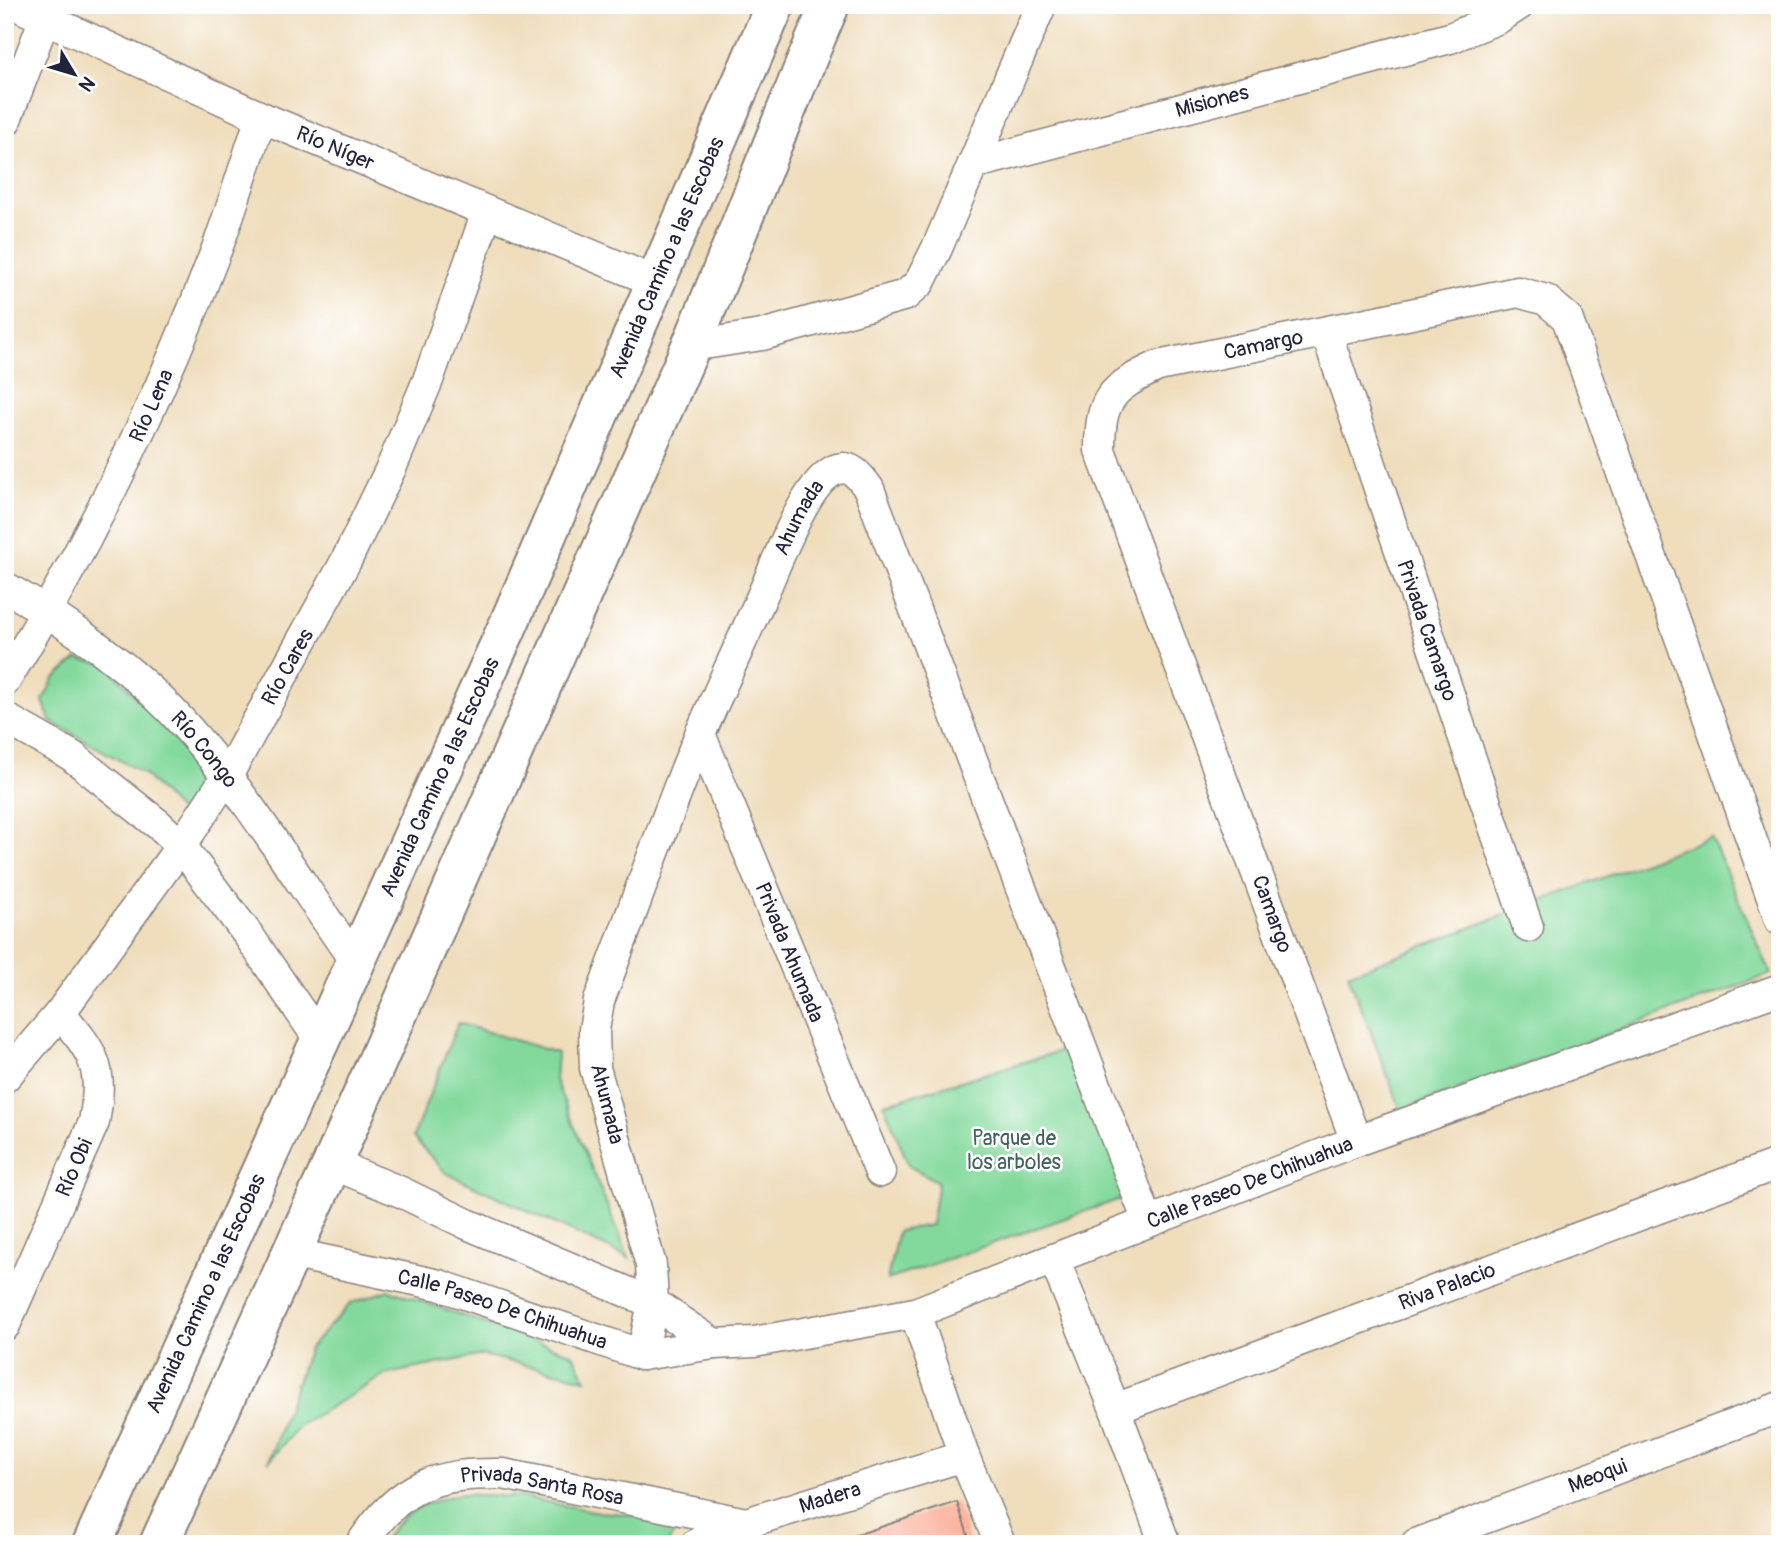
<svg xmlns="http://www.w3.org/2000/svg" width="1785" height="1549" font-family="Pangolin,sans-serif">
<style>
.green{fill:#83d99c;stroke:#527e6c;stroke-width:2}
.building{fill:#fca991}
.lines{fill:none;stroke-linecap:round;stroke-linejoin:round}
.minor-casing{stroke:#88807c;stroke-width:33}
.tertiary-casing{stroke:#88807c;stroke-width:42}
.minor{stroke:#fff;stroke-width:30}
.tertiary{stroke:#fff;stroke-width:38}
.labels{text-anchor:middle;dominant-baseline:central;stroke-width:5;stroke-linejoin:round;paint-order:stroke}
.street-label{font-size:21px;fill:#22223b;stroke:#fff}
.park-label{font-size:21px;fill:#44625d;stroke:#fff}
</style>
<rect width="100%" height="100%" fill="#fff"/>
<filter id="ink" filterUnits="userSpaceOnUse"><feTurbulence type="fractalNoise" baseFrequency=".0143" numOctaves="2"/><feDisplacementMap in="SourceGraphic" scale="14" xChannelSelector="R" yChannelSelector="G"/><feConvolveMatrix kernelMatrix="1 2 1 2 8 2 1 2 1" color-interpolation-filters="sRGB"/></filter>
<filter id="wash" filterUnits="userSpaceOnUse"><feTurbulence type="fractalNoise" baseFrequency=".00686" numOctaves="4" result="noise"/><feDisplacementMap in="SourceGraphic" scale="28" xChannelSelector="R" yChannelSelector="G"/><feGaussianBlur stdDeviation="1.57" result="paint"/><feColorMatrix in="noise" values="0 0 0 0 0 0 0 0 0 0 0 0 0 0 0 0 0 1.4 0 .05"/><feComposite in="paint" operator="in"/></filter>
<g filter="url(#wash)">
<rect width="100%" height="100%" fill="#efddbc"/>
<path class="green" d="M 77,659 L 106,664 L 208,775 L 211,808 L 186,818 L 144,774 L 50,721 L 43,700 L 54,679 Z
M 1711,837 L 1771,974 L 1401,1110 L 1348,974 Z
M 458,1023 L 557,1053 L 555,1080 L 629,1258 L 446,1173 L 413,1137 Z
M 1064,1050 L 1135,1194 L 887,1280 L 898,1231 L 931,1225 L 938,1182 L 909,1166 L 884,1104 Z
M 389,1290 L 573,1354 L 586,1379 L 482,1355 L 387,1374 L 298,1426 L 268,1462 L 309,1348 L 351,1303 Z
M 460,1494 L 521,1497 L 599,1512 L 662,1517 L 671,1523 L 676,1531 L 667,1544 L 381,1544 C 404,1509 421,1504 460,1494 Z"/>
<g id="blocks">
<path class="building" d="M 957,1502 L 971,1544 L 831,1544 L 847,1538 Z"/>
</g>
</g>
<g filter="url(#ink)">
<use href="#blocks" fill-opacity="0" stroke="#88807c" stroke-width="2"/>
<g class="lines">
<g class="minor-casing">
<g id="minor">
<path id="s1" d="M 16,5 L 261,117 L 656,282"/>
<path d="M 5,122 L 45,18"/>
<path id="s2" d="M 973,164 L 1450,38 L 1499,18 L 1519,5"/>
<path id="s3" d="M 1326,332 L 1528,927"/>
<path d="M 691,346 L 762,335 L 906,295 L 920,282 L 937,248 L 1041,5"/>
<path id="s4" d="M 5,587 C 73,626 138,671 190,731 C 252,802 300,884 355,961"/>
<path id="s5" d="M 5,681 C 89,545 163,392 219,243 C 234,201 247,159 261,117"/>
<path d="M 5,718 L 72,756 L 159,825 L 181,846 L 249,936 L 321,1042"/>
<path id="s6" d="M 700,734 L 880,1172"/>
<path id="s7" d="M 5,1077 L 60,1013 L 181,846 L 227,776 L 346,561 L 392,466 L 428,380 L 487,212"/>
<path id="s8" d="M 1356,1141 L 1100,450 C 1100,398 1111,388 1158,366 L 1518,292 L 1546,300 L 1567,318 L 1780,920"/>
<path d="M 332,1164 L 401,1192 L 467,1224 L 653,1303 L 714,1344"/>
<path id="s9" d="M 290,1253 L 439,1285 L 642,1355 L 714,1344 L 754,1342 L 915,1313 L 1356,1141 L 1780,989"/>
<path d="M 1054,1259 L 1115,1409 L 1165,1544"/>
<path d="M 915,1313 L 964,1456 L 1000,1544"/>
<path id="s10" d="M 5,1325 L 94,1122 C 104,1067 95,1054 60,1013"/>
<path id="s11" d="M 642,1355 L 653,1303 L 651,1265 L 595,1068 L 594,1030 L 599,1001 C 633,911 664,820 701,732 C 721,686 742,641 762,596 C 776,565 803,489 831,472 C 849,461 860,476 869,489 L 1148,1222"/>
<path id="s12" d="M 1115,1409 L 1780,1163"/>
<path id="s13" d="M 361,1544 C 400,1485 434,1473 503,1474 L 746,1523"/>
<path id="s14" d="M 696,1544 L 746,1523 L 964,1456"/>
<path id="s15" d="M 1416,1544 L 1780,1407"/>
</g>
</g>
<g class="tertiary-casing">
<g id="tertiary">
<path id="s16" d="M 92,1544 L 506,630 L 775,5"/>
<path d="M 159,1544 L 332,1164 L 691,346 C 739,233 781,118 830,5"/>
</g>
</g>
<use href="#minor" class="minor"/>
<use href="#tertiary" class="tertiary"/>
</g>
</g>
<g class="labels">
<g class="street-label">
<text stroke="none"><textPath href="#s2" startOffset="247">Misiones</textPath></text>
<text stroke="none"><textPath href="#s1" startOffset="350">Río Níger</textPath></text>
<text stroke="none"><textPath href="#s16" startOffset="1409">Avenida Camino a las Escobas</textPath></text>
<text stroke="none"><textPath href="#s8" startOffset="956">Camargo</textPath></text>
<text stroke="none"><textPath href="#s5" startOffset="312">Río Lena</textPath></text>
<text stroke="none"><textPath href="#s11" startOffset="887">Ahumada</textPath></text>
<text stroke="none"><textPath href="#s3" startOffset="315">Privada Camargo</textPath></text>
<text stroke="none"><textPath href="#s7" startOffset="499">Río Cares</textPath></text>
<text stroke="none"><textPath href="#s4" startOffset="259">Río Congo</textPath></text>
<text stroke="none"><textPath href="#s16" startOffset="842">Avenida Camino a las Escobas</textPath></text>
<text transform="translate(1272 914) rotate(70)">Camargo</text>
<text stroke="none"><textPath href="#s6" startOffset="236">Privada Ahumada</textPath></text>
<text transform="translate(607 1104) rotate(76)">Ahumada</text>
<text stroke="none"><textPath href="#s10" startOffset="172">Río Obi</textPath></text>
<text stroke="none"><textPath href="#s9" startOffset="1003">Calle Paseo De Chihuahua</textPath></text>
<text stroke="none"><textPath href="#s12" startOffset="354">Riva Palacio</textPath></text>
<text stroke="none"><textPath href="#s16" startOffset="275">Avenida Camino a las Escobas</textPath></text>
<text stroke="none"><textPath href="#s9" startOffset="220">Calle Paseo De Chihuahua</textPath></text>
<text stroke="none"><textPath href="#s15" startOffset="194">Meoqui</textPath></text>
<text stroke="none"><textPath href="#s13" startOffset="208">Privada Santa Rosa</textPath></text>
<text stroke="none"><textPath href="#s14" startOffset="142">Madera</textPath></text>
</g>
<g class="park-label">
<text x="1014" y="1138">Parque de<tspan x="1014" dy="24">los arboles</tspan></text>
</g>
</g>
<rect width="1785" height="1549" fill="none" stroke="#fff" stroke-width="28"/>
<g transform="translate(74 74) rotate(128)" stroke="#ffffff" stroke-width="5" paint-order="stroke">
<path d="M0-5L12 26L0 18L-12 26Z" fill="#22223b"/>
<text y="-10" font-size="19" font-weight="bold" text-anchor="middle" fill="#22223b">N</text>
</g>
</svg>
